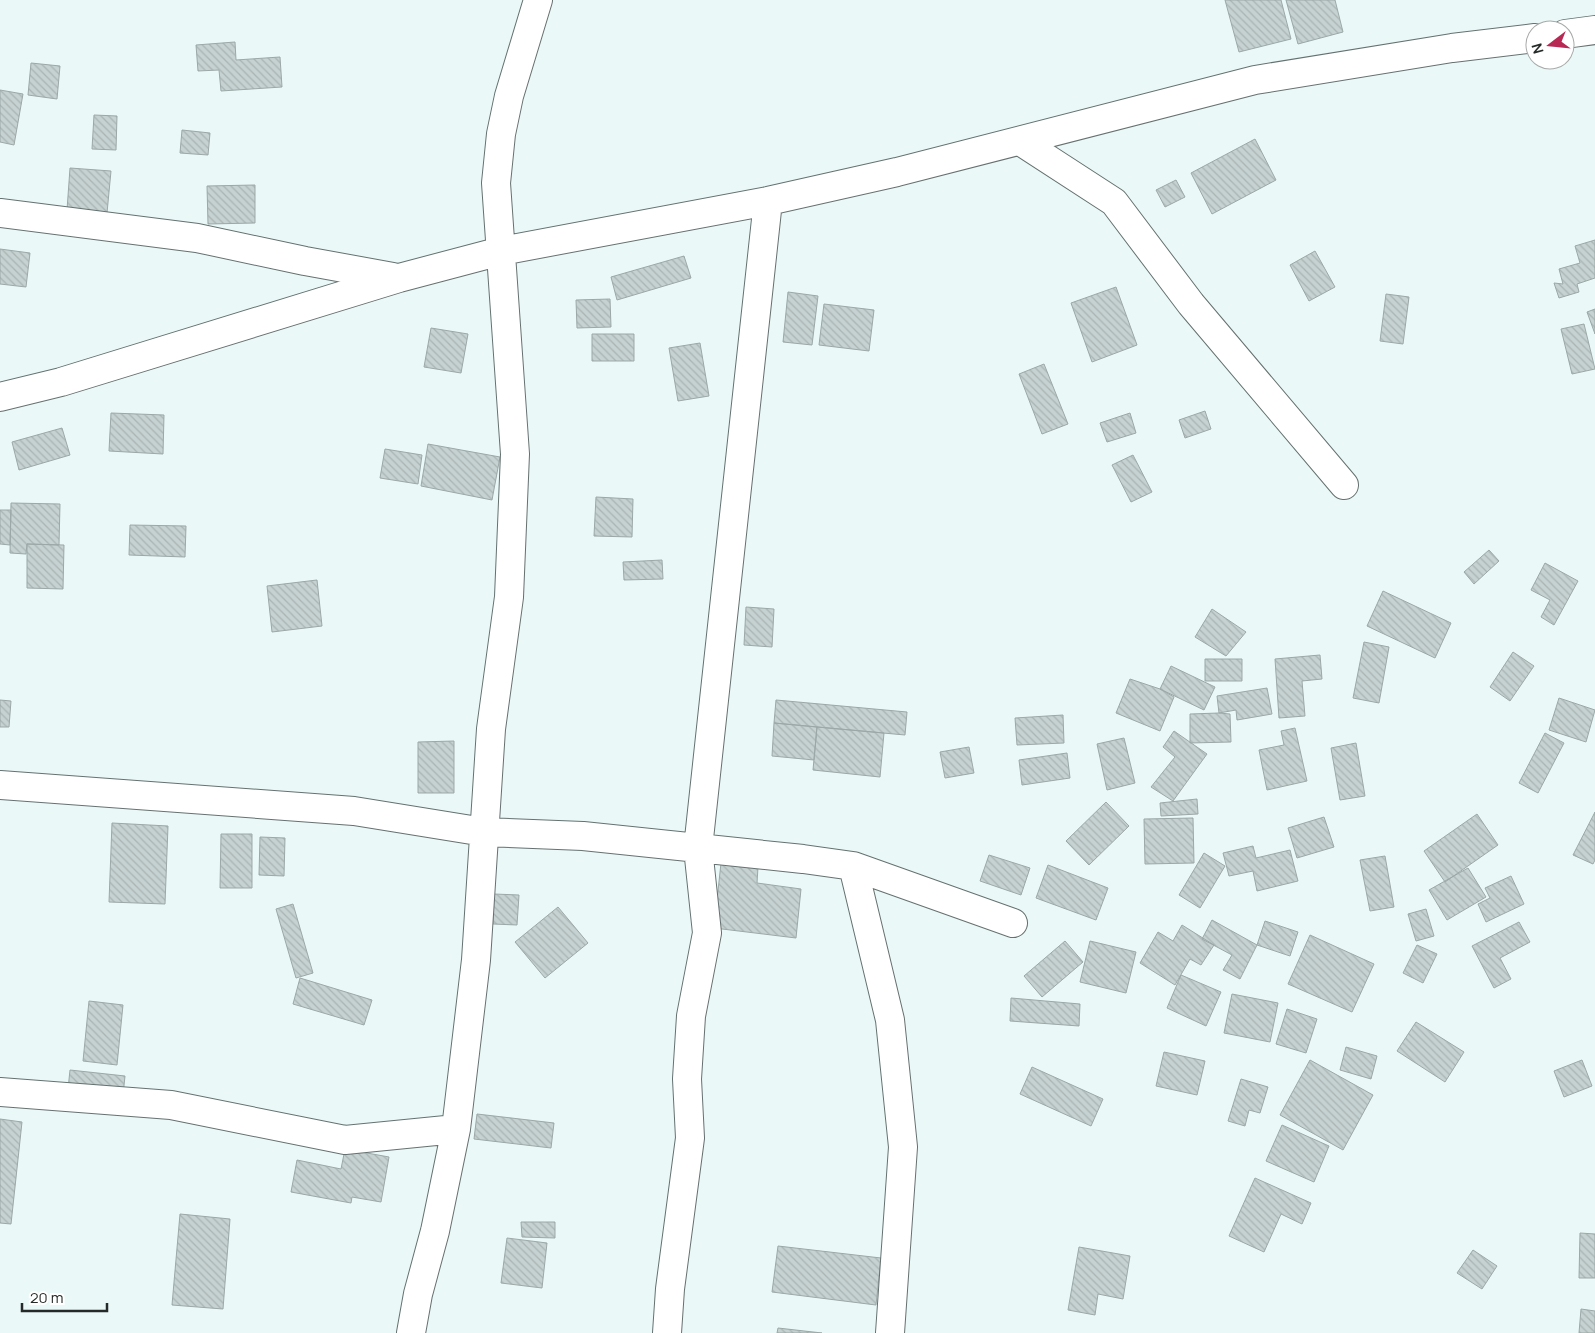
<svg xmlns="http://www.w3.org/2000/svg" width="1595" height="1333" font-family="Manrope,sans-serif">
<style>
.building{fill:url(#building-back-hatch);stroke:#9ba8a7}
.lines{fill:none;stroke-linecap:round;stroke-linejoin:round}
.minor-casing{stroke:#657170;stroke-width:30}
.minor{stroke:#fff;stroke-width:28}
</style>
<defs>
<pattern id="building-back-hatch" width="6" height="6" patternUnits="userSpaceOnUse" patternTransform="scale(1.25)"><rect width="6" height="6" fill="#c5d2d1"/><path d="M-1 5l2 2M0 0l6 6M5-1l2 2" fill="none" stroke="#a9b4b3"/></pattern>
</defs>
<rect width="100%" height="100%" fill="#eaf8f7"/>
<path class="building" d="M 1225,0 L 1281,0 L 1291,39 L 1239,52 Z
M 1286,0 L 1335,0 L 1343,32 L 1298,44 Z
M 235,42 L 236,60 L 280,57 L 282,87 L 221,91 L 219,70 L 198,71 L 196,45 Z
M 31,63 L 60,66 L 57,99 L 28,95 Z
M 0,90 L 23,94 L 14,145 L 0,142 Z
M 94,115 L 117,116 L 116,150 L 92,149 Z
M 182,130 L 210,133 L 208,155 L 180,153 Z
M 1255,139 L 1276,180 L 1212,214 L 1191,173 Z
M 70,168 L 111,171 L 107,213 L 67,210 Z
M 1176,180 L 1185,197 L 1165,207 L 1156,190 Z
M 255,185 L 255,223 L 208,224 L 207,186 Z
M 1595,240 L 1595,278 L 1577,284 L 1579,292 L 1559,298 L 1554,283 L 1563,284 L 1559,269 L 1580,263 L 1575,246 Z
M 0,249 L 30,253 L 26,287 L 0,284 Z
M 1315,251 L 1335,287 L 1309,301 L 1290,265 Z
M 684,256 L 691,278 L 617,300 L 611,277 Z
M 1116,287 L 1137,345 L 1092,362 L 1071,303 Z
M 788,292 L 818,296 L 812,345 L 783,342 Z
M 1386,294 L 1409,297 L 1403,344 L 1380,341 Z
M 610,299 L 611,327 L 577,328 L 576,300 Z
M 824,304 L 874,310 L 869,351 L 819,345 Z
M 1595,309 L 1595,334 L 1587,312 Z
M 1584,324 L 1595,369 L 1572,374 L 1561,329 Z
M 431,328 L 468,334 L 461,373 L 424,367 Z
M 592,334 L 634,334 L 634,361 L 592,361 Z
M 700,343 L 709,396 L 678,401 L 669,348 Z
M 1044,364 L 1068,424 L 1042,434 L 1019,374 Z
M 1205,411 L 1211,429 L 1185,438 L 1179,420 Z
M 111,413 L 164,415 L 163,454 L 109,451 Z
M 1130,413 L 1136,433 L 1107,442 L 1100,423 Z
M 62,428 L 70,455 L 19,470 L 12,442 Z
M 428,444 L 500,457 L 492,500 L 421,486 Z
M 385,449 L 422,455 L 418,484 L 380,478 Z
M 1133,455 L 1152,492 L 1131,502 L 1112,465 Z
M 596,497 L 633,499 L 632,537 L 594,536 Z
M 11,503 L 60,504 L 59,545 L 27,544 L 26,554 L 10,553 Z
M 0,510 L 11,510 L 10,545 L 0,544 Z
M 130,525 L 186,526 L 185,557 L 129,555 Z
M 27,544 L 64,545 L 63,589 L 27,588 Z
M 1489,550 L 1499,561 L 1474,584 L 1464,572 Z
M 662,560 L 663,579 L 624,580 L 623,562 Z
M 1545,563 L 1578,581 L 1554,625 L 1541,617 L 1550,600 L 1531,590 Z
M 317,580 L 322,626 L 272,632 L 267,586 Z
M 1383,591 L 1451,623 L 1435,658 L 1367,626 Z
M 746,607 L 774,609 L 772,647 L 744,645 Z
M 1212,609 L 1246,632 L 1226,656 L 1195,637 Z
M 1364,642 L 1389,647 L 1379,703 L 1353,698 Z
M 1513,652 L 1534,666 L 1510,701 L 1490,687 Z
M 1320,655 L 1322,679 L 1302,681 L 1305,716 L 1279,718 L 1275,659 Z
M 1205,659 L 1242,659 L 1242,681 L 1205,681 Z
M 1171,666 L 1215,687 L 1204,710 L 1160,689 Z
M 1130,679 L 1160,689 L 1174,697 L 1160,731 L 1116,713 Z
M 1267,688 L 1272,714 L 1237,720 L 1236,710 L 1219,713 L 1217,696 Z
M 1559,698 L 1595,710 L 1586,742 L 1549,730 Z
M 0,700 L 11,701 L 9,727 L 0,727 Z
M 776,700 L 907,712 L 905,735 L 774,723 Z
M 1219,713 L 1230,714 L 1231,742 L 1190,743 L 1190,714 Z
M 1063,715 L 1064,743 L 1017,745 L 1015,718 Z
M 774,723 L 817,727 L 814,760 L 772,756 Z
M 817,727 L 884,733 L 880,777 L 813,770 Z
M 1295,728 L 1307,781 L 1267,790 L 1259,750 L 1284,745 L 1281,731 Z
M 1174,731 L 1207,754 L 1173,801 L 1151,787 L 1175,757 L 1163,747 Z
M 1545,733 L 1564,743 L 1538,793 L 1519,783 Z
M 1124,738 L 1135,783 L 1107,790 L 1097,744 Z
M 454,741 L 454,793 L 418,793 L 418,742 Z
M 1356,743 L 1365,796 L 1340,800 L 1331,748 Z
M 969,747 L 974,773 L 945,778 L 940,752 Z
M 1067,753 L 1070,778 L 1022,785 L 1019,760 Z
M 1197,799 L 1198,814 L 1161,816 L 1160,803 Z
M 1106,802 L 1129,826 L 1089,865 L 1066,841 Z
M 1595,812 L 1595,860 L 1593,864 L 1573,855 Z
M 1477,814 L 1498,845 L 1445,882 L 1424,851 Z
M 1324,817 L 1334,847 L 1297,858 L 1288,828 Z
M 1193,818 L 1194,863 L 1145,864 L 1144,819 Z
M 112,823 L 168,826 L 165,904 L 109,902 Z
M 221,834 L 252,834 L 252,888 L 220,888 Z
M 260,837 L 285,838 L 284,876 L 259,875 Z
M 1253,846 L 1256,858 L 1290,850 L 1298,881 L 1257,891 L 1253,871 L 1229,876 L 1223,853 Z
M 1204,853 L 1225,866 L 1200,908 L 1179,895 Z
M 989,855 L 1030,868 L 1021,895 L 980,881 Z
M 1385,856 L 1394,907 L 1370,911 L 1360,860 Z
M 721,863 L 758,867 L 757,883 L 801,889 L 796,938 L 714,928 Z
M 1048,865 L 1108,888 L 1096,920 L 1036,898 Z
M 1468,868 L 1486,897 L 1447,920 L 1429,890 Z
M 1511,876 L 1524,904 L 1486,922 L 1478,904 L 1490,898 L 1485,888 Z
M 494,894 L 519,895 L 517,925 L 493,924 Z
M 293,904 L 313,973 L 296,978 L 276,909 Z
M 558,907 L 588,943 L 545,978 L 515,942 Z
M 1426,909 L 1434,936 L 1416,941 L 1408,914 Z
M 1212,920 L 1257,945 L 1240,979 L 1223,970 L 1232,955 L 1202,939 Z
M 1265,921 L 1298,932 L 1290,956 L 1257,945 Z
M 1519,922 L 1530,942 L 1500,958 L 1511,979 L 1494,988 L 1472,946 Z
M 1182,925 L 1214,945 L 1201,965 L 1190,959 L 1175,985 L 1140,963 L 1158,932 L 1173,941 Z
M 1310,935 L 1374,964 L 1352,1012 L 1288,984 Z
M 1065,941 L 1083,962 L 1042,997 L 1024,976 Z
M 1090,941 L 1136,952 L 1126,993 L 1080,982 Z
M 1417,945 L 1437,954 L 1423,983 L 1403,973 Z
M 1181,975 L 1221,992 L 1206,1026 L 1167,1008 Z
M 300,978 L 372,1000 L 364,1025 L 293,1004 Z
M 1232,994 L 1278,1003 L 1270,1042 L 1224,1033 Z
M 1011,998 L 1080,1004 L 1079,1026 L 1010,1021 Z
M 89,1001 L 123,1005 L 117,1065 L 83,1061 Z
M 1287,1009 L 1317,1019 L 1306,1053 L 1276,1044 Z
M 1416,1022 L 1464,1052 L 1445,1082 L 1397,1051 Z
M 1346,1047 L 1377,1056 L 1371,1079 L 1340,1070 Z
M 1164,1052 L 1205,1061 L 1197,1095 L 1156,1086 Z
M 1310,1060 L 1373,1095 L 1343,1150 L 1280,1115 Z
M 1582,1060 L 1592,1086 L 1564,1097 L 1554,1071 Z
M 1032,1067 L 1103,1099 L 1091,1126 L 1020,1094 Z
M 70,1070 L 125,1076 L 123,1095 L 68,1089 Z
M 1241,1079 L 1268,1087 L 1260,1113 L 1249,1110 L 1245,1126 L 1228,1121 Z
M 477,1114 L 554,1123 L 551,1148 L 474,1139 Z
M 0,1119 L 22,1122 L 11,1224 L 0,1223 Z
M 1282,1125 L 1329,1146 L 1314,1182 L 1266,1161 Z
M 345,1149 L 389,1157 L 381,1202 L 352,1197 L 351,1203 L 291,1192 L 297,1160 L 341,1169 Z
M 1255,1178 L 1311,1203 L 1302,1224 L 1281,1214 L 1264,1252 L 1229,1236 Z
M 180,1214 L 230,1219 L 223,1309 L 172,1305 Z
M 521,1222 L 555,1222 L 555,1238 L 522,1237 Z
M 1580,1233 L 1595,1234 L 1595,1278 L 1579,1278 Z
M 507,1238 L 547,1243 L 542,1288 L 501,1283 Z
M 778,1246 L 881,1258 L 876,1305 L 772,1292 Z
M 1079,1247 L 1130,1256 L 1123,1299 L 1098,1294 L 1095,1315 L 1068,1310 Z
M 1473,1250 L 1497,1266 L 1482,1289 L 1457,1273 Z
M 1581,1309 L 1595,1311 L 1595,1333 L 1579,1333 Z
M 778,1328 L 822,1333 L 777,1333 Z"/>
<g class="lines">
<g class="minor-casing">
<path id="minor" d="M 1565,34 L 1595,30
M 1020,141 L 1114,202 L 1191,304 L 1344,485
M 0,213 L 197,238 L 305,261 L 393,277
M 0,397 L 61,382 L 399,278 L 501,251 L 768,201 L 897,172 L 1255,80 L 1452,48 L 1535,38
M 0,785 L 354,811 L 484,832 L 583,836 L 803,859 L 853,866 L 1013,923
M 853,866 L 890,1020 L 903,1147 L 890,1333
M 0,1092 L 171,1105 L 345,1140 L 456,1129
M 411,1333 L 418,1294 L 435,1231 L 456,1129 L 476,960 L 491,729 L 509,597 L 515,454 L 496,183 L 501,134 L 509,96 L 538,0
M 667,1333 L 670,1289 L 690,1138 L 687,1079 L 691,1016 L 707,933 L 698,848 L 768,201"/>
</g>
<use href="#minor" class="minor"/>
</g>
<g transform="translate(1550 45) rotate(254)"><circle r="24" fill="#ffffff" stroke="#a8aaa9"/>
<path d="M0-4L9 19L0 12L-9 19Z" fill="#b72855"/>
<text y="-8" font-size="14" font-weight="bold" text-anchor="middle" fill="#252a29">N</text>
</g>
<path d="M22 1303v8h85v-8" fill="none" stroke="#252a29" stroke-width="2.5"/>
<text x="30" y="1303" font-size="15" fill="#252a29" stroke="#ffffff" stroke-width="4" paint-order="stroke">20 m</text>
</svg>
